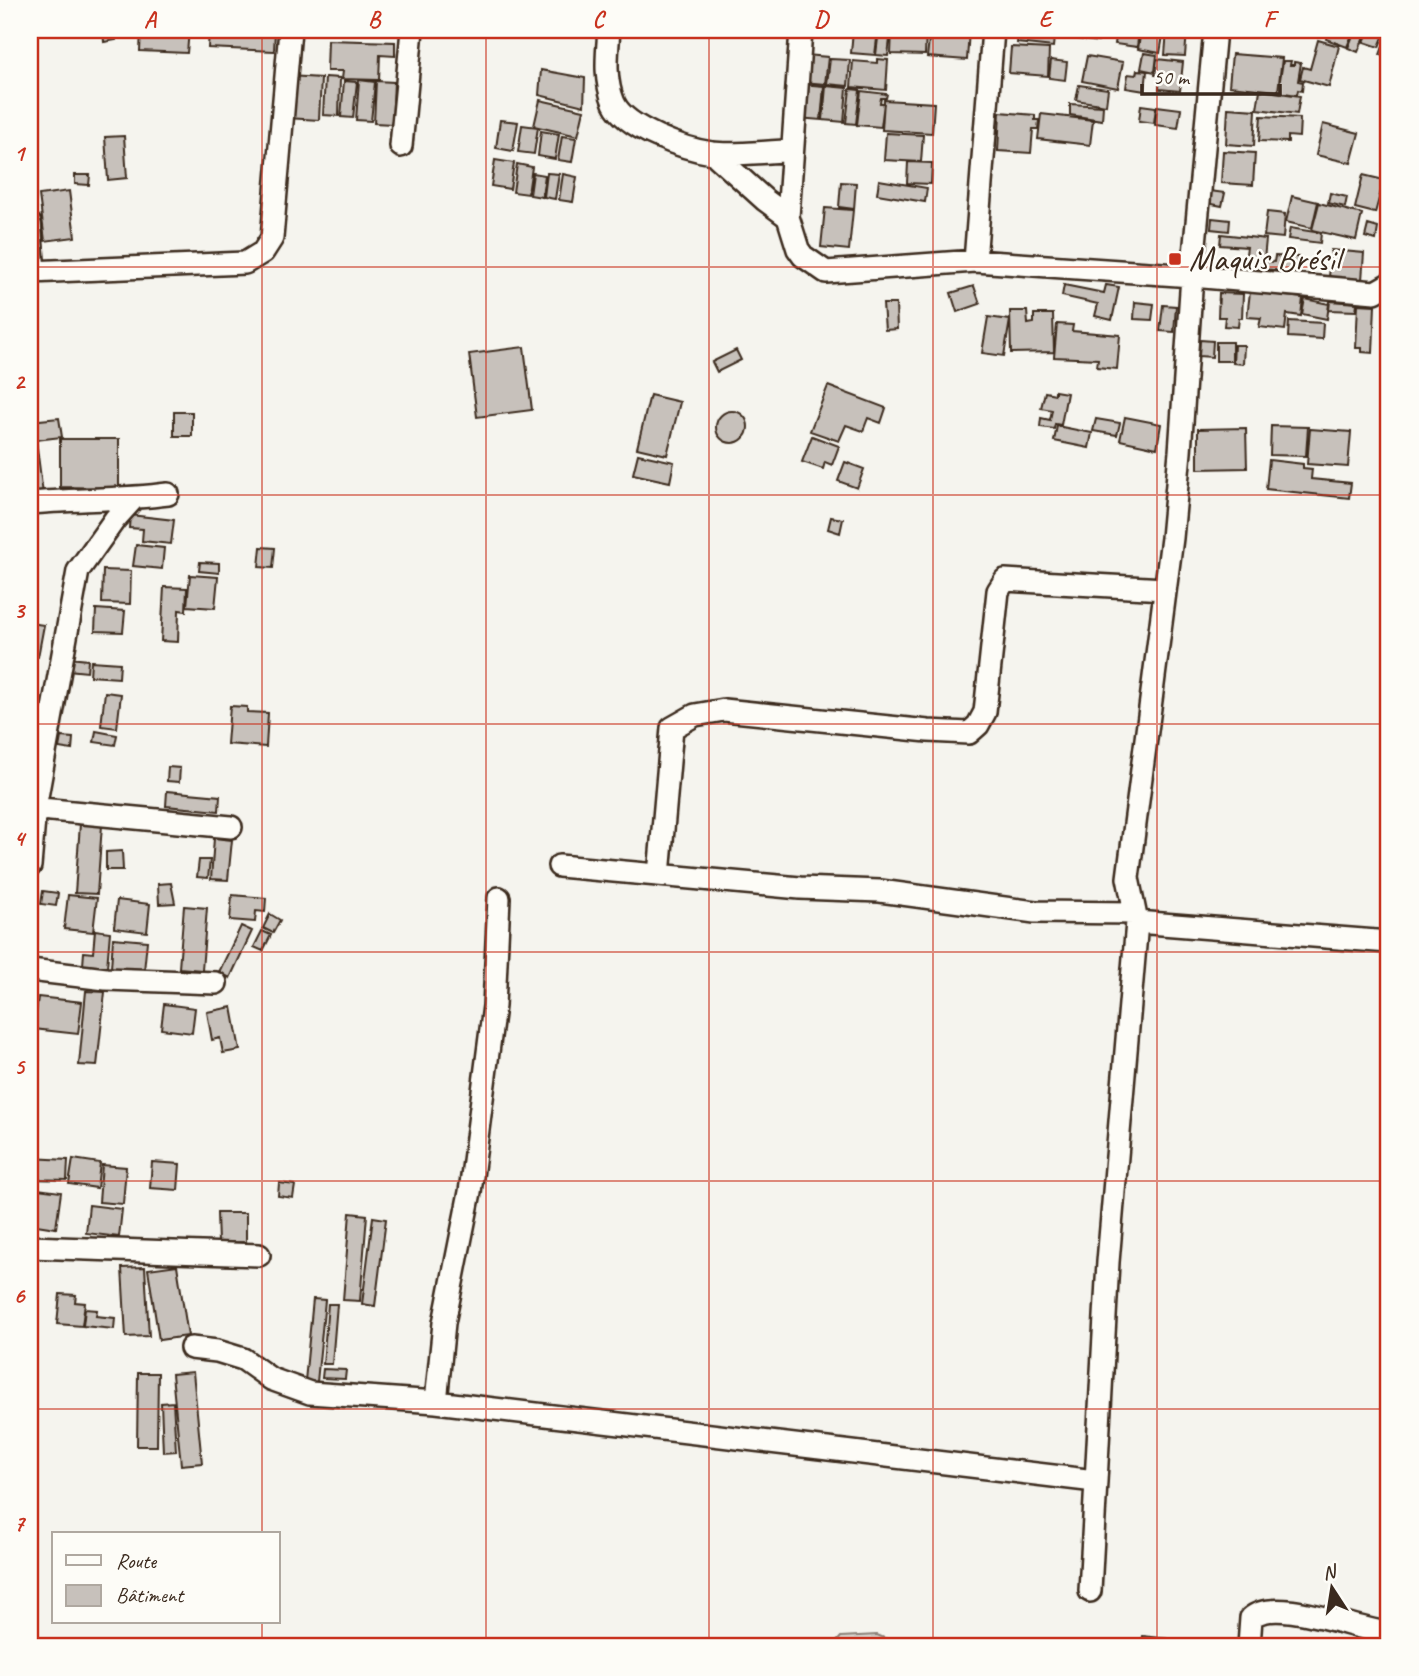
<svg xmlns="http://www.w3.org/2000/svg" width="1419" height="1676" font-family="Caveat,sans-serif">
<style>
.forest{fill:url(#forest-crowns);stroke:#8a8077;stroke-width:2}
.building{fill:#c7c1bb;stroke:#3b2a1e;stroke-width:2}
.lines{fill:none;stroke-linecap:round;stroke-linejoin:round}
.minor-casing{stroke:#3b2a1e;stroke-width:26}
.minor{stroke:#fdfcf7;stroke-width:21}
.grid{fill:none;stroke:#c8321e;stroke-width:2;stroke-opacity:0.55}
.poi-dot{fill:#c8321e;stroke:#fdfcf7;stroke-width:2.5}
.labels{text-anchor:middle;dominant-baseline:central;stroke-width:5;stroke-linejoin:round;paint-order:stroke}
.poi-label{font-size:33px;fill:#3b2a1e;stroke:#fdfcf7;text-anchor:start}
.neatline{fill:none;stroke:#c8321e;stroke-width:2.5}
.grid-label{font-size:23px;text-anchor:middle;font-weight:bold;fill:#c8321e}
</style>
<defs>
<pattern id="forest-crowns" width="20" height="18" patternUnits="userSpaceOnUse" patternTransform="scale(1.75)"><rect width="20" height="18" fill="#dad6d0"/><path d="M2 6a3 3 0 1 1 6 0M12 15a3 3 0 1 1 6 0" fill="none" stroke="#bcb8b2"/></pattern>
</defs>
<rect width="100%" height="100%" fill="#f5f4ee"/>
<filter id="ink" filterUnits="userSpaceOnUse"><feTurbulence type="fractalNoise" baseFrequency=".0143" numOctaves="2"/><feDisplacementMap in="SourceGraphic" scale="14" xChannelSelector="R" yChannelSelector="G"/><feConvolveMatrix kernelMatrix="1 2 1 2 8 2 1 2 1" color-interpolation-filters="sRGB"/></filter>
<g filter="url(#ink)">
<path class="forest" d="M 877,1635 L 894,1642 L 893,1646 L 833,1646 L 841,1637 Z"/>
<path class="building" d="M 103,30 L 115,30 L 116,40 L 104,42 Z
M 141,30 L 189,30 L 187,53 L 140,51 Z
M 209,30 L 275,30 L 274,51 L 208,48 Z
M 853,30 L 878,30 L 875,55 L 851,53 Z
M 879,30 L 891,30 L 888,56 L 876,55 Z
M 892,30 L 926,30 L 925,55 L 891,54 Z
M 930,30 L 969,30 L 967,60 L 927,57 Z
M 1048,30 L 1100,30 L 1098,42 L 1047,35 Z
M 1117,30 L 1139,30 L 1137,47 L 1115,44 Z
M 1141,30 L 1164,30 L 1160,53 L 1138,49 Z
M 1167,30 L 1187,30 L 1185,56 L 1165,55 Z
M 1329,30 L 1354,30 L 1347,47 L 1326,39 Z
M 1369,30 L 1386,30 L 1379,47 L 1364,42 Z
M 1389,30 L 1389,58 L 1380,55 Z
M 1354,33 L 1364,37 L 1358,52 L 1348,48 Z
M 1018,34 L 1054,38 L 1053,47 L 1017,43 Z
M 328,40 L 395,42 L 395,56 L 380,55 L 379,80 L 342,79 L 343,71 L 327,71 Z
M 1318,40 L 1339,46 L 1329,87 L 1300,79 L 1303,67 L 1310,69 Z
M 1011,47 L 1049,49 L 1048,76 L 1009,73 Z
M 1144,53 L 1157,55 L 1155,72 L 1141,69 Z
M 1232,54 L 1282,58 L 1278,91 L 1229,86 Z
M 806,55 L 828,57 L 825,84 L 803,82 Z
M 1087,56 L 1123,62 L 1118,88 L 1082,81 Z
M 830,59 L 850,60 L 848,86 L 827,84 Z
M 877,59 L 888,60 L 886,90 L 851,87 L 853,61 L 877,63 Z
M 1157,59 L 1183,62 L 1180,91 L 1159,89 L 1160,75 L 1155,75 Z
M 1051,60 L 1067,62 L 1065,80 L 1049,78 Z
M 1283,61 L 1291,61 L 1290,65 L 1294,65 L 1294,62 L 1301,63 L 1298,81 L 1303,82 L 1302,91 L 1298,90 L 1297,95 L 1278,92 Z
M 541,70 L 585,78 L 584,106 L 539,95 Z
M 1137,70 L 1147,71 L 1145,91 L 1126,88 L 1128,74 L 1136,75 Z
M 289,76 L 321,78 L 319,120 L 287,118 Z
M 325,77 L 340,78 L 339,116 L 323,115 Z
M 359,80 L 375,82 L 371,121 L 356,120 Z
M 344,81 L 357,82 L 353,118 L 341,117 Z
M 376,81 L 394,82 L 392,124 L 374,123 Z
M 801,84 L 824,86 L 821,120 L 798,118 Z
M 1079,85 L 1108,89 L 1106,105 L 1076,100 Z
M 826,86 L 847,88 L 844,122 L 823,120 Z
M 850,89 L 860,90 L 856,124 L 846,123 Z
M 1260,90 L 1300,96 L 1297,114 L 1257,109 Z
M 861,91 L 887,94 L 886,98 L 881,98 L 880,103 L 884,103 L 881,127 L 857,125 Z
M 540,100 L 584,110 L 578,136 L 534,126 Z
M 884,100 L 934,103 L 932,133 L 882,130 Z
M 1070,104 L 1103,106 L 1102,120 L 1070,115 Z
M 1141,105 L 1156,107 L 1154,123 L 1139,121 Z
M 1157,106 L 1181,109 L 1178,128 L 1155,125 Z
M 1228,108 L 1256,110 L 1254,146 L 1226,144 Z
M 1000,112 L 1035,115 L 1035,120 L 1039,120 L 1038,129 L 1033,129 L 1031,153 L 998,151 Z
M 1041,114 L 1093,120 L 1090,145 L 1038,139 Z
M 1261,116 L 1300,118 L 1299,137 L 1288,136 L 1288,142 L 1259,141 Z
M 500,120 L 518,122 L 513,151 L 496,148 Z
M 1323,124 L 1359,133 L 1351,163 L 1316,155 Z
M 522,125 L 538,127 L 534,154 L 518,152 Z
M 541,131 L 559,134 L 555,159 L 538,156 Z
M 886,133 L 923,135 L 921,162 L 884,160 Z
M 124,136 L 127,178 L 108,180 L 105,137 Z
M 562,136 L 576,138 L 572,162 L 558,160 Z
M 1223,151 L 1255,153 L 1253,185 L 1221,183 Z
M 495,160 L 514,163 L 510,189 L 491,186 Z
M 908,162 L 932,163 L 931,184 L 907,183 Z
M 517,164 L 532,167 L 528,194 L 513,192 Z
M 533,173 L 545,175 L 542,197 L 530,195 Z
M 547,173 L 559,174 L 555,199 L 544,197 Z
M 563,174 L 577,177 L 573,202 L 559,200 Z
M 75,175 L 90,175 L 89,185 L 75,184 Z
M 1363,175 L 1384,180 L 1375,213 L 1355,208 Z
M 879,180 L 927,188 L 925,202 L 877,194 Z
M 841,182 L 856,183 L 854,209 L 839,207 Z
M 69,191 L 75,237 L 45,241 L 39,195 Z
M 1210,191 L 1225,193 L 1222,206 L 1207,203 Z
M 1330,193 L 1347,197 L 1345,207 L 1328,203 Z
M 1292,196 L 1318,202 L 1312,228 L 1286,222 Z
M 1319,203 L 1362,214 L 1356,240 L 1312,230 Z
M 825,208 L 853,210 L 849,250 L 821,247 Z
M 1267,212 L 1285,214 L 1283,238 L 1264,236 Z
M 1212,218 L 1230,220 L 1229,231 L 1211,229 Z
M 1368,225 L 1378,228 L 1376,240 L 1365,237 Z
M 1290,228 L 1321,233 L 1320,243 L 1288,239 Z
M 1221,234 L 1266,239 L 1263,270 L 1244,268 L 1247,247 L 1220,245 Z
M 1331,250 L 1364,253 L 1362,280 L 1329,278 Z
M 1275,256 L 1298,257 L 1295,283 L 1282,281 L 1283,271 L 1264,269 L 1265,261 L 1274,262 Z
M 1064,285 L 1104,293 L 1106,285 L 1119,287 L 1112,320 L 1095,316 L 1098,304 L 1062,296 Z
M 974,286 L 980,304 L 957,312 L 951,293 Z
M 1250,292 L 1303,298 L 1301,316 L 1287,314 L 1285,330 L 1259,327 L 1261,318 L 1247,317 Z
M 1219,293 L 1243,294 L 1242,318 L 1239,318 L 1238,327 L 1224,326 L 1225,317 L 1218,317 Z
M 1305,299 L 1329,304 L 1327,319 L 1302,314 Z
M 1330,301 L 1357,303 L 1356,311 L 1329,310 Z
M 1135,302 L 1154,304 L 1152,320 L 1134,319 Z
M 883,304 L 896,304 L 897,329 L 885,330 Z
M 1358,304 L 1375,305 L 1373,353 L 1362,352 L 1362,348 L 1356,348 Z
M 1163,305 L 1176,306 L 1174,332 L 1160,331 Z
M 1010,311 L 1027,311 L 1028,324 L 1034,323 L 1034,314 L 1053,314 L 1054,352 L 1011,353 Z
M 988,317 L 1010,320 L 1004,356 L 982,353 Z
M 1289,321 L 1323,323 L 1322,339 L 1288,337 Z
M 1057,324 L 1073,325 L 1072,331 L 1120,335 L 1117,369 L 1097,367 L 1098,359 L 1054,357 Z
M 1200,340 L 1213,341 L 1212,357 L 1199,356 Z
M 1216,342 L 1232,342 L 1232,361 L 1216,361 Z
M 1234,345 L 1244,345 L 1243,364 L 1233,363 Z
M 524,347 L 532,410 L 477,417 L 469,354 Z
M 736,350 L 741,360 L 717,372 L 712,362 Z
M 828,386 L 886,408 L 881,423 L 868,418 L 863,431 L 846,425 L 839,441 L 810,431 Z
M 1055,391 L 1067,393 L 1061,425 L 1055,424 L 1054,429 L 1040,427 L 1041,418 L 1050,420 L 1052,410 L 1041,408 L 1045,392 L 1055,394 Z
M 650,395 L 680,402 L 667,455 L 637,448 Z
M716 427a16 16 0 1 1 32 0a16 16 0 1 1-32 0Z
M 174,412 L 192,412 L 192,436 L 174,436 Z
M 1125,417 L 1161,424 L 1157,448 L 1120,440 Z
M 59,418 L 62,437 L 36,440 L 43,494 L 30,495 L 30,421 Z
M 1096,419 L 1120,423 L 1117,435 L 1093,431 Z
M 1057,426 L 1092,433 L 1089,448 L 1054,441 Z
M 1271,426 L 1308,427 L 1306,456 L 1270,455 Z
M 1246,428 L 1247,468 L 1198,469 L 1198,429 Z
M 1310,429 L 1351,432 L 1348,467 L 1307,464 Z
M 812,436 L 839,446 L 832,465 L 825,462 L 823,469 L 802,462 Z
M 60,439 L 119,439 L 119,488 L 60,487 Z
M 638,454 L 674,462 L 670,482 L 633,474 Z
M 1269,460 L 1303,464 L 1303,468 L 1312,469 L 1311,479 L 1351,483 L 1349,498 L 1266,489 Z
M 845,462 L 864,469 L 857,488 L 838,481 Z
M 130,515 L 174,520 L 171,544 L 142,541 L 143,529 L 129,528 Z
M 831,517 L 843,519 L 840,533 L 828,529 Z
M 136,545 L 164,548 L 162,569 L 133,566 Z
M 261,547 L 275,548 L 273,568 L 259,567 Z
M 200,562 L 219,563 L 219,573 L 199,571 Z
M 103,570 L 131,571 L 130,604 L 102,603 Z
M 190,575 L 218,577 L 215,608 L 187,606 Z
M 164,587 L 187,588 L 186,611 L 179,610 L 178,642 L 161,641 Z
M 96,609 L 125,611 L 123,632 L 95,631 Z
M 30,623 L 44,625 L 38,657 L 30,656 Z
M 69,658 L 88,660 L 87,672 L 68,670 Z
M 91,661 L 120,663 L 119,678 L 90,676 Z
M 105,692 L 121,694 L 117,728 L 101,726 Z
M 230,706 L 247,707 L 247,712 L 268,713 L 266,747 L 227,744 Z
M 96,731 L 117,735 L 115,745 L 94,742 Z
M 61,737 L 73,738 L 72,750 L 59,748 Z
M 168,767 L 180,768 L 179,782 L 167,781 Z
M 167,791 L 220,796 L 219,811 L 166,806 Z
M 80,824 L 102,825 L 97,894 L 75,893 Z
M 214,838 L 232,840 L 228,880 L 211,879 Z
M 122,851 L 123,870 L 106,870 L 106,852 Z
M 199,860 L 210,860 L 208,878 L 197,877 Z
M 171,883 L 175,903 L 159,904 L 158,884 Z
M 43,891 L 58,893 L 56,906 L 41,904 Z
M 68,895 L 97,898 L 93,932 L 64,929 Z
M 232,895 L 266,898 L 265,912 L 256,911 L 255,922 L 230,920 Z
M 117,900 L 150,904 L 147,932 L 114,928 Z
M 184,906 L 207,908 L 202,970 L 179,968 Z
M 270,914 L 280,920 L 273,933 L 263,928 Z
M 241,926 L 252,931 L 230,978 L 219,972 Z
M 95,930 L 110,932 L 107,967 L 83,965 L 84,952 L 93,953 Z
M 262,931 L 271,935 L 263,951 L 254,947 Z
M 113,938 L 147,941 L 144,971 L 111,968 Z
M 86,991 L 105,992 L 97,1066 L 79,1065 Z
M 38,997 L 82,1002 L 78,1034 L 34,1029 Z
M 164,1004 L 195,1008 L 192,1033 L 161,1029 Z
M 232,1007 L 240,1050 L 223,1053 L 220,1038 L 212,1040 L 207,1012 Z
M 30,1158 L 68,1160 L 67,1180 L 30,1179 Z
M 73,1159 L 100,1163 L 97,1188 L 69,1184 Z
M 152,1162 L 180,1164 L 178,1190 L 150,1188 Z
M 102,1165 L 126,1167 L 123,1204 L 99,1202 Z
M 279,1183 L 295,1185 L 293,1198 L 278,1196 Z
M 30,1188 L 61,1192 L 56,1228 L 30,1224 Z
M 89,1205 L 122,1209 L 119,1237 L 86,1233 Z
M 217,1213 L 246,1213 L 246,1242 L 218,1243 Z
M 350,1213 L 367,1215 L 360,1301 L 343,1300 Z
M 373,1217 L 386,1219 L 375,1306 L 362,1304 Z
M 177,1265 L 188,1336 L 159,1340 L 148,1269 Z
M 145,1267 L 149,1336 L 126,1337 L 122,1268 Z
M 60,1294 L 76,1295 L 75,1302 L 85,1303 L 82,1326 L 57,1324 Z
M 313,1299 L 325,1300 L 317,1382 L 305,1381 Z
M 328,1304 L 337,1304 L 332,1364 L 323,1364 Z
M 85,1309 L 97,1310 L 96,1316 L 115,1318 L 114,1329 L 83,1326 Z
M 323,1369 L 346,1370 L 345,1379 L 322,1378 Z
M 193,1372 L 202,1463 L 181,1465 L 172,1374 Z
M 138,1373 L 158,1373 L 157,1446 L 137,1446 Z
M 173,1402 L 176,1451 L 163,1452 L 161,1403 Z
M 1143,1636 L 1186,1641 L 1186,1646 L 1141,1646 Z"/>
<g class="lines">
<g class="minor-casing">
<path id="minor" d="M 609,30 C 607,56 604,79 614,103 C 626,129 685,149 712,153 C 736,156 768,151 792,151
M 801,30 L 788,217 L 798,249 L 803,256 L 826,272 L 975,261 L 1192,276 L 1375,292 L 1389,284
M 401,146 L 412,30
M 713,153 L 765,200 L 788,217
M 30,224 L 34,272
M 975,261 L 993,30
M 30,272 L 245,263 L 263,252 L 272,238 L 290,30
M 30,503 C 76,499 122,500 168,494
M 30,808 L 231,827
M 30,866 L 35,808 L 78,571 L 115,519 L 134,498
M 559,866 L 800,888 L 880,891 L 1035,912 L 1135,913
M 659,875 L 672,728 L 695,715 L 724,710 L 928,731 L 969,733 L 978,725 L 985,712 L 998,591 L 1005,580 L 1165,589
M 499,898 L 494,1006 L 470,1192 L 444,1323 L 436,1402 L 1095,1481
M 1137,922 L 1389,942
M 30,970 L 106,979 L 216,983
M 30,1247 L 259,1255
M 191,1348 L 217,1351 L 243,1359 L 271,1379 L 310,1393 L 436,1402
M 1090,1591 L 1108,1262 L 1137,922 L 1128,878 L 1172,538 L 1180,452 L 1192,276 L 1215,30
M 1249,1646 L 1251,1618 C 1275,1595 1359,1631 1389,1633"/>
</g>
<use href="#minor" class="minor"/>
</g>
</g>
<path class="grid" d="M 262,30 L 262,1534M 486,30 L 486,1646M 709,30 L 709,1646M 933,30 L 933,1646M 1157,30 L 1157,1646M 30,267 L 1389,267M 30,495 L 1389,495M 30,724 L 1389,724M 30,952 L 1389,952M 30,1181 L 1389,1181M 30,1409 L 1389,1409M 262,1622 L 262,1646"/>
<rect class="poi-dot" x="1168" y="252" width="14" height="14" rx="3.5"/>
<g class="labels">
<g class="poi-label">
<text x="1189" y="259">Maquis Brésil</text>
</g>
</g>
<rect width="1419" height="1676" fill="none" stroke="#fdfcf7" stroke-width="77"/>
<rect x="52" y="1532" width="228" height="91" fill="#fdfcf7" stroke="#afa8a0" stroke-width="2"/>
<rect x="66" y="1555" width="35" height="10" fill="#fdfcf7" stroke="#afa8a0" stroke-width="2"/>
<text x="116" y="1568" font-size="21" fill="#3b2a1e">Route</text>
<rect x="66" y="1585" width="35" height="21" fill="#c7c1bb" stroke="#afa8a0" stroke-width="2"/>
<text x="116" y="1602" font-size="21" fill="#3b2a1e">Bâtiment</text>
<g transform="translate(1332 1588) rotate(348)" stroke="#fdfcf7" stroke-width="5" paint-order="stroke">
<path d="M0-5L12 26L0 18L-12 26Z" fill="#3b2a1e"/>
<text y="-10" font-size="19" font-weight="bold" text-anchor="middle" fill="#3b2a1e">N</text>
</g>
<path d="M1142 84v10h138v-10" fill="none" stroke="#3b2a1e" stroke-width="3.5"/>
<text x="1153" y="84" font-size="21" fill="#3b2a1e" stroke="#fdfcf7" stroke-width="5" paint-order="stroke">50 m</text>
<rect x="38" y="38" width="1342" height="1600" class="neatline"/>
<g class="grid-label">
<text x="150" y="27">A</text>
<text x="374" y="27">B</text>
<text x="598" y="27">C</text>
<text x="821" y="27">D</text>
<text x="1045" y="27">E</text>
<text x="1269" y="27">F</text>
<text x="19" y="161">1</text>
<text x="19" y="389">2</text>
<text x="19" y="618">3</text>
<text x="19" y="846">4</text>
<text x="19" y="1074">5</text>
<text x="19" y="1303">6</text>
<text x="19" y="1531">7</text>
</g>
</svg>
